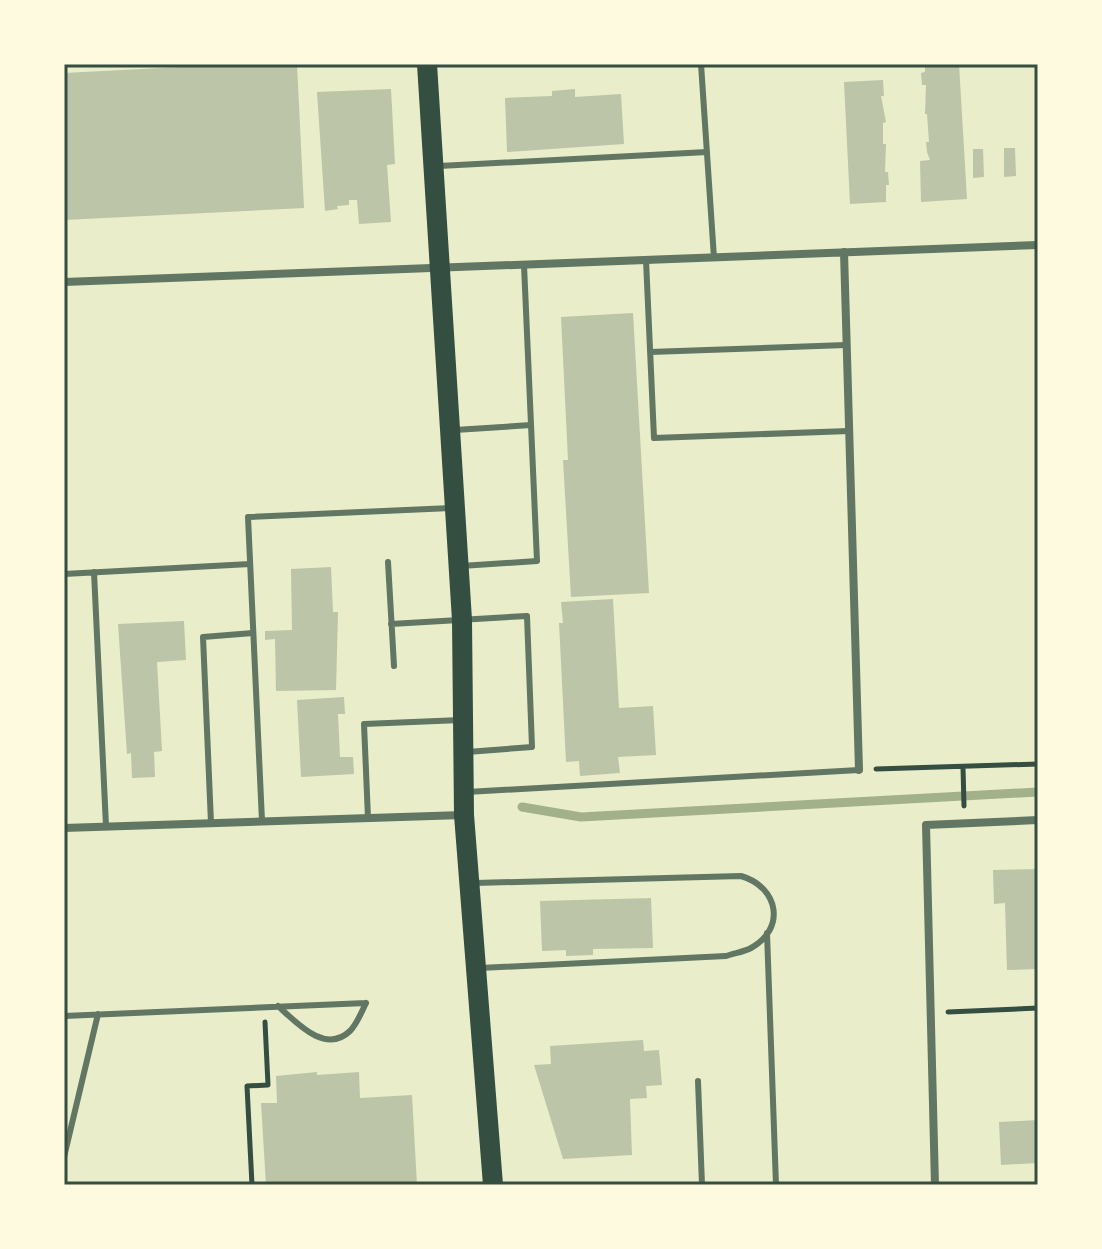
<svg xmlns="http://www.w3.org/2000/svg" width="1102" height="1249" font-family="'PT Sans',sans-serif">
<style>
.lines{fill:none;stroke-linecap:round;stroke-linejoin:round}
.stream{stroke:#a3b18a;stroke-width:9}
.building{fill:#bcc5a7}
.path{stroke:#344e41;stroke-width:5}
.service{stroke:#617663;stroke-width:6}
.minor{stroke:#617663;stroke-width:8}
.primary{stroke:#344e41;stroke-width:20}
.neatline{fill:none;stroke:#344e41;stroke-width:3}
</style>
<rect width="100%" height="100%" fill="#e9edc9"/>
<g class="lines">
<path class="stream" d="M 522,807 L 581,817 L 1038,792"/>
</g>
<path class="building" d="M 240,64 L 297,64 L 304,208 L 64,220 L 64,73 Z
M 925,64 L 959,64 L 967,199 L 921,202 L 920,161 L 930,160 L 927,152 L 926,142 L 929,142 L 927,114 L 925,114 L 926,85 L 922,85 L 921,73 L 925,72 Z
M 883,80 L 884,96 L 881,96 L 886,122 L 883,123 L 883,144 L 886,144 L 885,172 L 888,172 L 889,185 L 886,185 L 886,202 L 850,204 L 844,82 Z
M 391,89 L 395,164 L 387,165 L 391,222 L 359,224 L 357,200 L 349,200 L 349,205 L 337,206 L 338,209 L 325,211 L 317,92 Z
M 575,89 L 575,97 L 621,94 L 624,144 L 507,152 L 505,98 L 552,96 L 552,91 Z
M 1004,148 L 1015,148 L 1016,176 L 1004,177 Z
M 973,149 L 983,149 L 984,177 L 973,178 Z
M 633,313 L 649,593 L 571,597 L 563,460 L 568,460 L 561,317 Z
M 331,567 L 333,612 L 338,612 L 336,690 L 276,691 L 275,639 L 265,640 L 265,631 L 292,630 L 291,569 Z
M 613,599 L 619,708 L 653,706 L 656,755 L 618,757 L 620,773 L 580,776 L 579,761 L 566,762 L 559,623 L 563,623 L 561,602 Z
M 184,621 L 186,660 L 157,662 L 162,751 L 154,752 L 155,777 L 132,778 L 131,753 L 127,754 L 118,624 Z
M 344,697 L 345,714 L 338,714 L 340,757 L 353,757 L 354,774 L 301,777 L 297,700 Z
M 1038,869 L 1038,969 L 1007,970 L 1005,903 L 994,904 L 993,870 Z
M 651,898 L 653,948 L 593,949 L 593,955 L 566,956 L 566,950 L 542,951 L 540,901 Z
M 643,1040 L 644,1051 L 659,1050 L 662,1085 L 646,1086 L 647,1098 L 630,1099 L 632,1155 L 563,1159 L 534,1065 L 551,1064 L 550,1046 Z
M 317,1072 L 317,1075 L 359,1072 L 360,1098 L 412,1095 L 417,1185 L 266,1185 L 261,1103 L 277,1103 L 276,1076 Z
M 1038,1120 L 1038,1163 L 1001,1165 L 999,1122 Z"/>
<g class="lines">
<path class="path" d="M 963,767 L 964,806
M 876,769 L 1038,764
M 948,1012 L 1038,1008
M 252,1185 L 247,1086 L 268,1085 L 265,1022"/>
<path class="service" d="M 701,64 L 714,258
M 439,166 L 707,152
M 646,260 L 654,438 L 849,431
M 650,352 L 846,345
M 455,430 L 531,425
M 388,562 L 394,666
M 461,566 L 537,561 L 524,265
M 94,572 L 106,826
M 64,574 L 250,564
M 391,624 L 527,616 L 532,747 L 467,752
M 467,792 L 859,770
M 368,818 L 364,724 L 461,720
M 262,821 L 248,517 L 451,508
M 211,823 L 203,637 L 253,633
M 475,883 L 741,876 C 779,887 786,929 751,948 C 744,952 734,953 726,956 L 480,968
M 767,933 L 776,1185
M 278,1006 C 296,1022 325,1055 350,1031 C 357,1024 362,1011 366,1003
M 64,1016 L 366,1003
M 698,1081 L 702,1185
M 64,1157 L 98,1014"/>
<path class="minor" d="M 844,252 L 859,770
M 64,282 L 1038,245
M 64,828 L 463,815
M 935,1185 L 926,825 L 1038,820"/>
<path class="primary" d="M 427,64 L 462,620 L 464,815 L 493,1185"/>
</g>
<rect width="1102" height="1249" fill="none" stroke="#fefae0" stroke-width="132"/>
<rect x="66" y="66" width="970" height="1117" class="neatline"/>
</svg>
